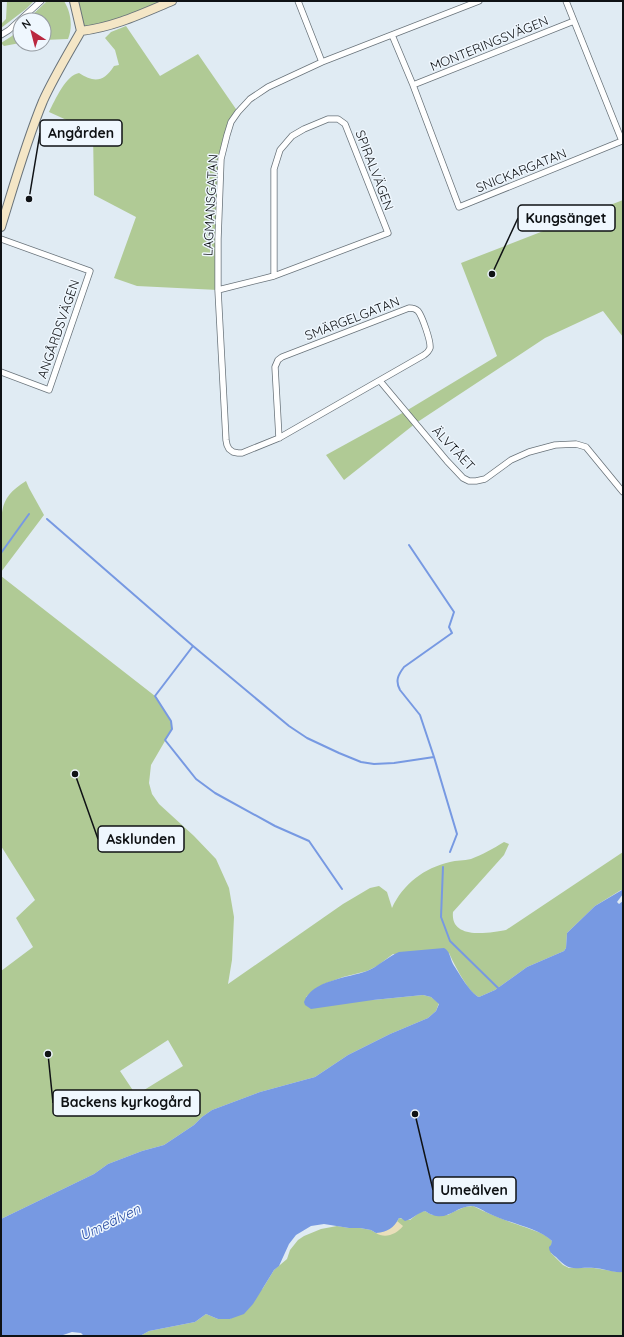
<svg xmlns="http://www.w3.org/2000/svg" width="624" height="1337" font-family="Quicksand,sans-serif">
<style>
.green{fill:#b0ca95;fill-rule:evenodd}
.sand{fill:#e9dfba}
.water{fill:#7799e2}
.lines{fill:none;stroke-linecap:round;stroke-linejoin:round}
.stream{stroke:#7799e2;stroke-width:2}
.street-casing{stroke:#69737a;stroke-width:7}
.secondary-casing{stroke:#69737a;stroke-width:10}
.street{stroke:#fff;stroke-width:5.5}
.secondary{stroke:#f4e6c6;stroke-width:8}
.labels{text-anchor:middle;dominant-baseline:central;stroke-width:3;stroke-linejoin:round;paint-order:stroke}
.street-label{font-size:13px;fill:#0f1215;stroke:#eff7fe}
.water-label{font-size:14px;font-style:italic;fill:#2c4ea4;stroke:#eff7fe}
.leader{fill:none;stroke:#0f1215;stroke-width:1.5}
.callout-dot{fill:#0f1215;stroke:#eff7fe;stroke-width:1.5}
.callout{fill:#eff7fe;stroke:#0f1215;stroke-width:1.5}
.callout-label{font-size:14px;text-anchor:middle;font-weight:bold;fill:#0f1215}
</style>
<rect width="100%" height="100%" fill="#e0ebf3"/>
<path class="green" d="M 7,1 L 34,1 L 26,9 L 1,28 L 1,24 L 6,19 Z
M 47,1 L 64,1 C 71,12 73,27 68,39 L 44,40 L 44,20 L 27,20 Z
M 74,1 L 172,1 L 81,31 Z
M 126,26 L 160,76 L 198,54 L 238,112 L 231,122 L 221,159 L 218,290 L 137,286 L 114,278 L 136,217 L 94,195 L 93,132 L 49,112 C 55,100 66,75 79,73 C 94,83 104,82 114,66 L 119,65 L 115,50 L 105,38 L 111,32 Z
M 20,27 L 20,43 L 4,46 L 1,43 L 12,36 Z
M 623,200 L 623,337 L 603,311 L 545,338 L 416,423 L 344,480 L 326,455 L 406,411 L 497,356 L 461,263 Z
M 26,481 L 29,488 L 44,515 L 1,572 C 1,559 1,546 1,534 C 1,507 2,496 26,481 Z
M 1,576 L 155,696 L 171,721 L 172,729 L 151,765 L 149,783 L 152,794 L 159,804 L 194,836 L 216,859 L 229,888 L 234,917 L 232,960 L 228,984 L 343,904 L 370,888 L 379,886 L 387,892 L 392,908 C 403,884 424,868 450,862 C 456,860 464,861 471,859 C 482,855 494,848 504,842 L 509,844 L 504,855 L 453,912 C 450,940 489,933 506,930 L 623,852 L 623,891 L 621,890 L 595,906 L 567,933 L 566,948 L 564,951 L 527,967 L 495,990 L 479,997 C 469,994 453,962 449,953 L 393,954 L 377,966 L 367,971 L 343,977 L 324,984 L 317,988 L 306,997 L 373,1000 L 423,995 L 431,997 L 439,1003 L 436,1011 L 428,1018 L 390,1034 L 348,1055 L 315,1077 L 260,1092 L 212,1110 L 202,1117 L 194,1125 L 164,1145 L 142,1151 L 108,1164 L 94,1174 L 1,1219 L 1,971 L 33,947 L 16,918 L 35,900 L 1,846 ZM 168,1040 L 183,1066 L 136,1095 L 120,1071 Z
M 473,1206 C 487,1213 501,1219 516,1224 C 528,1229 542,1231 552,1241 L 551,1253 L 563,1265 L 569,1268 L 594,1268 L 618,1272 L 623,1272 L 623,1336 L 140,1336 L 149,1331 L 195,1322 L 206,1314 L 218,1319 L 230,1319 L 263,1288 L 274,1270 L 287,1259 L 290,1250 L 298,1240 L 304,1236 L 321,1229 L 337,1226 L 349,1228 L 360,1228 L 371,1230 L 376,1233 C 387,1232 394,1228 399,1218 L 410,1220 L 420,1212 L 425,1211 L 432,1215 L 448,1215 L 453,1212 L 465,1207 Z"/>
<path class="sand" d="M 397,1221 L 403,1226 C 397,1234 385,1239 376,1233 C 384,1233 393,1228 397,1221 Z"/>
<path class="water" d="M 622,890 L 623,891 L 623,894 L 617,902 L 619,904 L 623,901 L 623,1272 C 614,1273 605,1269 595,1268 C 575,1266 572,1274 556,1257 C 552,1254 549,1252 549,1247 L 551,1245 L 552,1241 C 539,1228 508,1223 490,1214 C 485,1212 477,1206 471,1206 C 453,1207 446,1225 425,1211 C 417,1213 413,1219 405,1221 L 401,1218 L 399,1218 C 394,1228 387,1232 376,1233 L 371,1230 L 360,1228 L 349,1228 L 324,1224 L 311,1226 L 296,1235 L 289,1244 L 279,1266 L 274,1270 L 253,1304 L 244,1314 L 230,1319 L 218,1319 L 206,1314 L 195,1322 L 149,1331 L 140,1336 L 84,1336 L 81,1333 L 72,1332 L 60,1336 L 1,1336 L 1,1219 L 94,1174 L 108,1164 L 142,1151 L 164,1145 L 194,1125 L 202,1117 L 212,1110 L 260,1092 L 315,1077 L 348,1055 L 390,1034 L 428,1018 L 436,1011 L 439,1004 L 431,997 L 423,995 L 373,1000 L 311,1009 L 305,1005 L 304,1002 C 312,980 348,978 367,971 C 379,966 387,957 399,952 L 444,948 C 450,951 450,958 453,964 C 458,972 471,994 479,997 L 495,990 L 527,967 L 564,951 L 566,948 L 567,933 L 595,906 Z"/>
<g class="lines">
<path class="stream" d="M 47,519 L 193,646 L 289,726 L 307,738 L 339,753 L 361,762 L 374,764 L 394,763 L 434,757
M 409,545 L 454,612 L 449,627 L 452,633 L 404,667 C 398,675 395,681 400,690 L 420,715 L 434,757 L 457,834 L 450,852
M 1,553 L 29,514
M 193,646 L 155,696 L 171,721 L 172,729 L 165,740 L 196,779 L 215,793 L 275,826 L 309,841 L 342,889
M 443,867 L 441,917 L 450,941 L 498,988"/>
<g class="street-casing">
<path id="street" d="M 298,1 L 322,62
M 20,20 L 41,1
M 1,35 L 9,30 L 20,20
M 392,35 L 413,85 L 459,207 L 622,141 L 566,1
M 413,85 L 574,21
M 1,239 L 90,271 L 49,390 L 1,372
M 218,290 L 274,276 L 274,169 L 280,150 L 292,136 L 304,129 L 328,119 L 338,119 L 345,124 L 388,233 L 274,276
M 380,381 L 447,461 L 463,478 L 469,481 L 476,481 L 485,479 L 511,460 L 529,452 L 555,445 L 576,444 L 586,447 L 623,492
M 279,438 L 275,367 L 278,360 L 282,357 L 409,308 C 412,308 415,308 418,311 C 422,316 431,341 430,348 C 429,351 427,353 424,355 L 279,438 L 242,453 L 238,453 L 233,452 L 229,449 L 227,445 L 226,440 L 218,290 L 218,239 L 221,159 L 227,135 L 231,122 L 238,112 L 250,99 L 268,87 L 322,62 L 479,1"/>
</g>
<g class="secondary-casing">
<path id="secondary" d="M 74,1 L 81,31
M 81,31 C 114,27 141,14 172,1
M 1,227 C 14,185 26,142 43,101 C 54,77 68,54 81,31"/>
</g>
<use href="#street" class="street"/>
<use href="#secondary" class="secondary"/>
</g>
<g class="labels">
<g class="street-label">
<text transform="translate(489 43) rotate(-22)">MONTERINGSVÄGEN</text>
<text transform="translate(375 170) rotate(69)">SPIRALVÄGEN</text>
<text transform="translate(521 170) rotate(-22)">SNICKARGATAN</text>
<text transform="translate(210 205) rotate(-87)">LAGMANSGATAN</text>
<text transform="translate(352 318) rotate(-21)">SMÄRGELGATAN</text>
<text transform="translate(58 329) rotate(-71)">ANGÅRDSVÄGEN</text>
<text transform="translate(454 448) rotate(47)">ÄLVTÅET</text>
</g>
<g class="water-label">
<text transform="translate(110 1222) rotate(-26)">Umeälven</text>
</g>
</g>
<path class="leader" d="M29 199L40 133M492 274L518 218M75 774L98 839M48 1054L53 1103M415 1114L433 1190"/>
<g class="callout-dot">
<circle cx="29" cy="199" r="4"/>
<circle cx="492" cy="274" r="4"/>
<circle cx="75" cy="774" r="4"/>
<circle cx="48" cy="1054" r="4"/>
<circle cx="415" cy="1114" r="4"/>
</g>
<g class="callout">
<rect x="40" y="120" width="82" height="26" rx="4"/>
<rect x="518" y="205" width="97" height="26" rx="4"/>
<rect x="98" y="826" width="86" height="26" rx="4"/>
<rect x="53" y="1090" width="147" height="26" rx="4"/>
<rect x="433" y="1177" width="83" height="26" rx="4"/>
</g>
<g class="callout-label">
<text x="81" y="138">Angården</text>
<text x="566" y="223">Kungsänget</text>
<text x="141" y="844">Asklunden</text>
<text x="126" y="1107">Backens kyrkogård</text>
<text x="474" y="1195">Umeälven</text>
</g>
<rect width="624" height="1337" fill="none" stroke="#0f1215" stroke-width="4"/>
<g transform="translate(32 32) rotate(324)"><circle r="19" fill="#eff7fe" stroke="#959ba1"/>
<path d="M0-3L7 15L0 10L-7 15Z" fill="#ba2840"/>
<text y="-6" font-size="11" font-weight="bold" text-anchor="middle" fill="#0f1215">N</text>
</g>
</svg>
